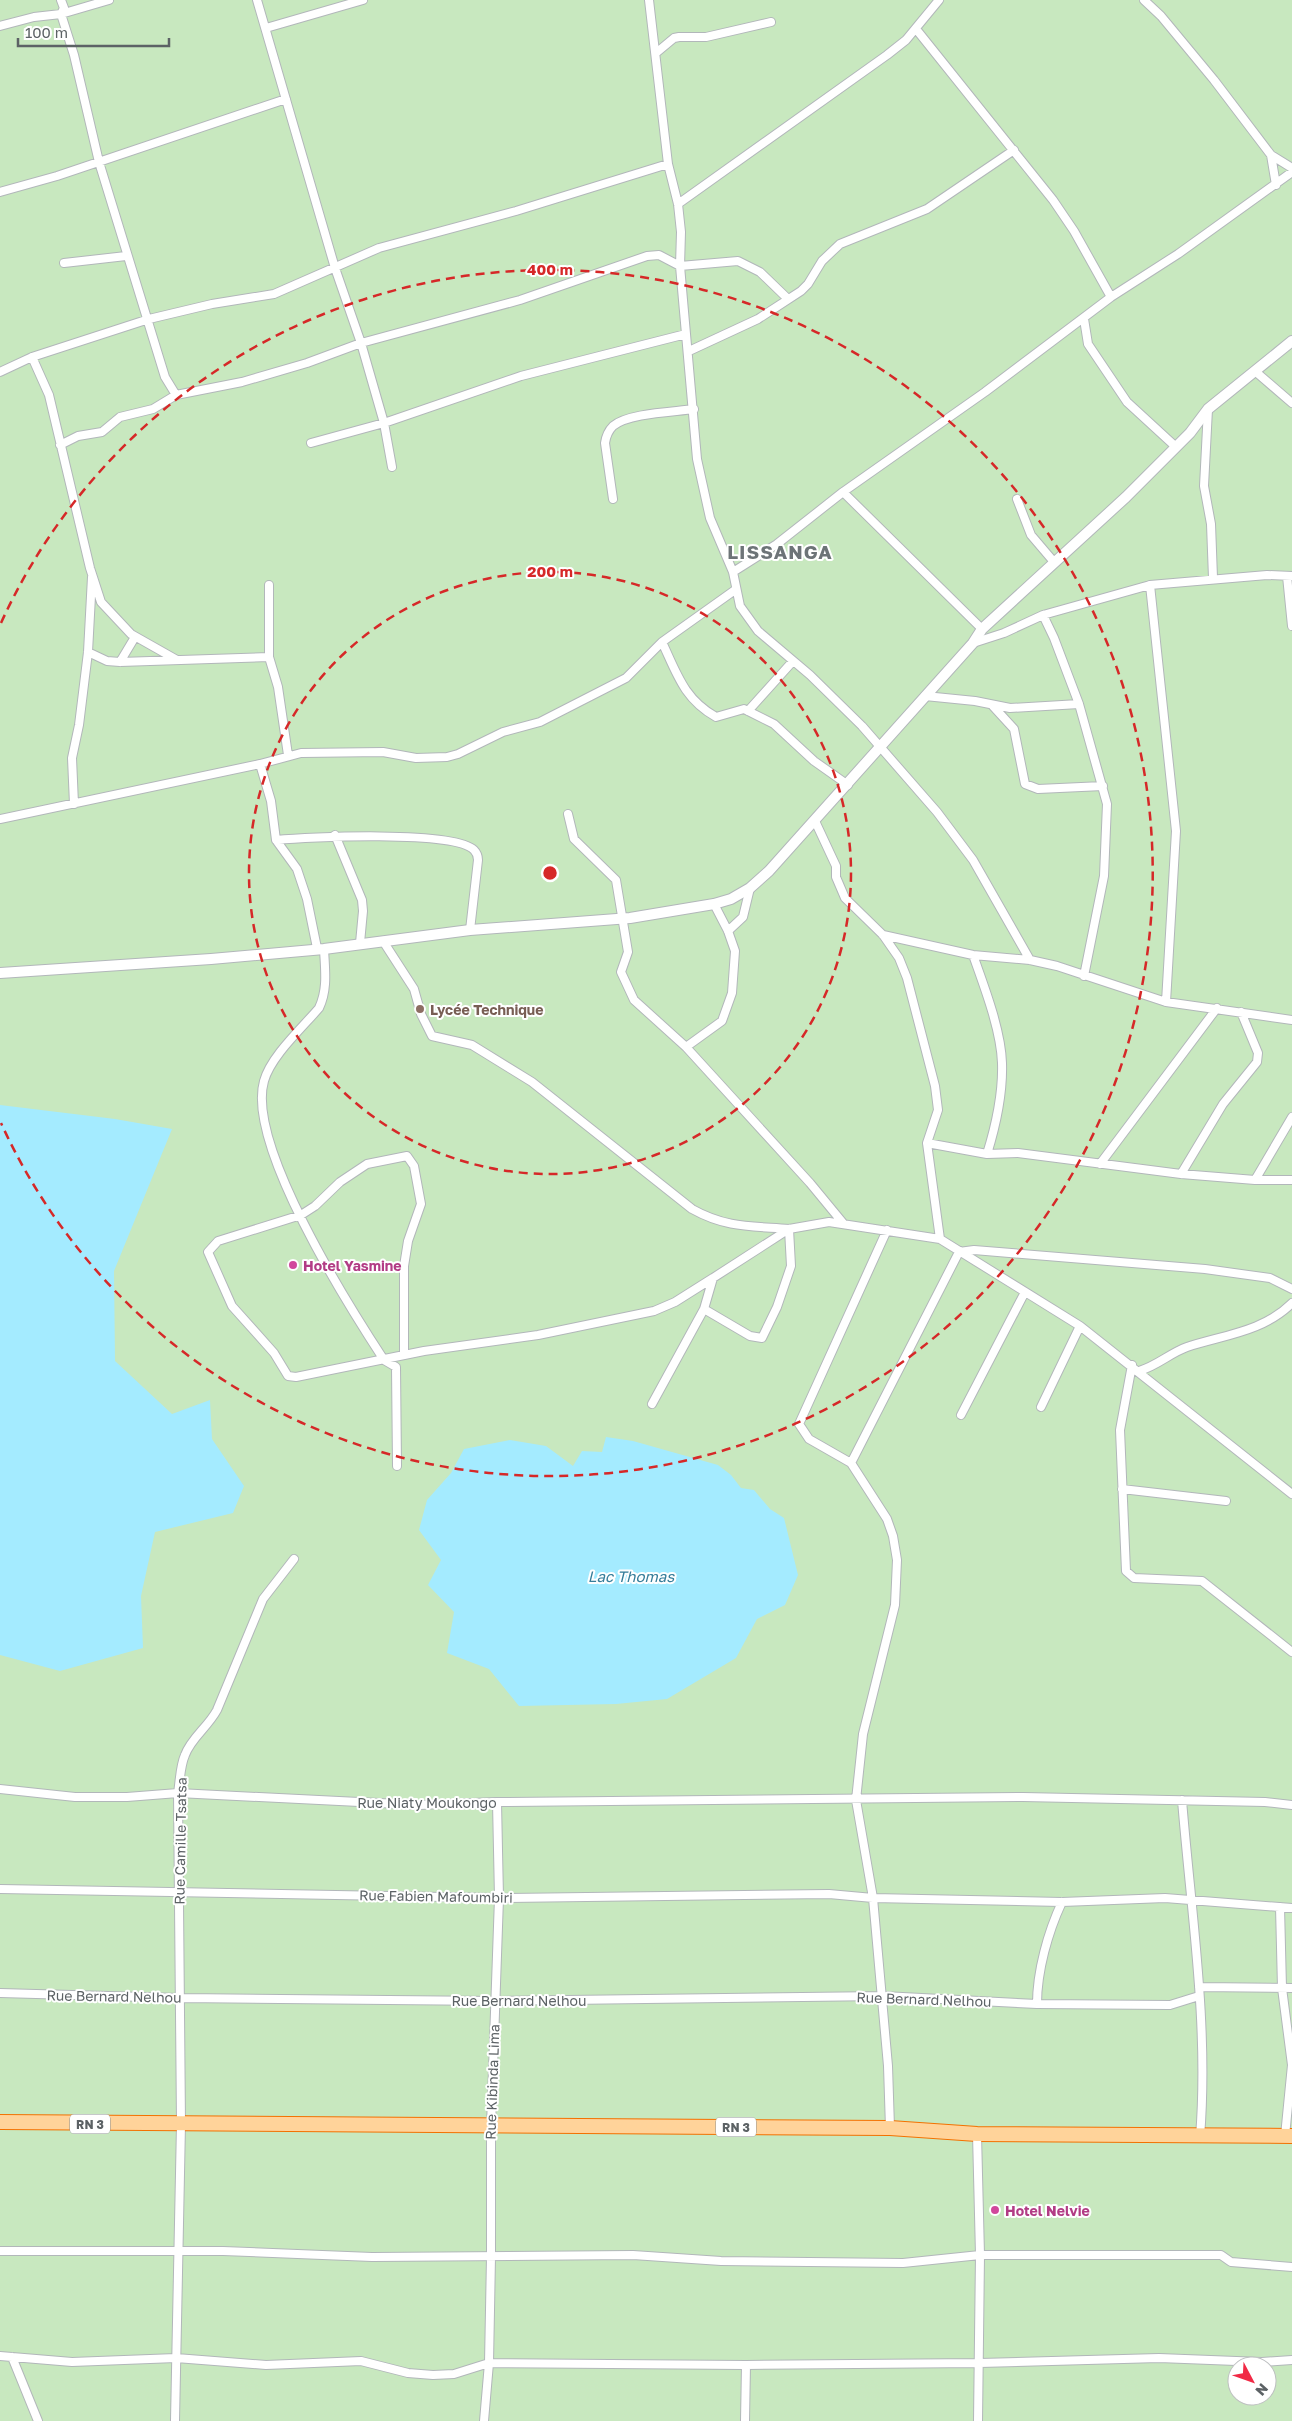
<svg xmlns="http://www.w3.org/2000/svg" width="1292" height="2421" font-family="'Golos Text',sans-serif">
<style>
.green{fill:#c8e8bf;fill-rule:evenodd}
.water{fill:#a4ebff}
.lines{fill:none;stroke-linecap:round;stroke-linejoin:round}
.minor-casing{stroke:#b2b7ba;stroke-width:10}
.tertiary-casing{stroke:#b2b7ba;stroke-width:12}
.trunk-casing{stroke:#f37100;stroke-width:16}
.minor{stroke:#fff;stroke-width:8}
.tertiary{stroke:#fff;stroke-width:10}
.trunk{stroke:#ffd39a;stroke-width:14}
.ring{fill:none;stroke:#d62828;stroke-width:2.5;stroke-dasharray:9 6}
.education-dot{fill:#8d6e63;stroke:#fff;stroke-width:2}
.hotel-dot{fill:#d1479c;stroke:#fff;stroke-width:2}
.labels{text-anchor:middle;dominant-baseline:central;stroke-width:4;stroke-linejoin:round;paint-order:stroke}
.shield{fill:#fff;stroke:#8d9193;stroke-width:1}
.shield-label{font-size:12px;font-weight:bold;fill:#5c6265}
.education-label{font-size:14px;font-weight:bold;fill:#785e54;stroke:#fff;text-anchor:start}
.hotel-label{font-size:14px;font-weight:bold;fill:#b23c85;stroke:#fff;text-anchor:start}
.street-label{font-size:14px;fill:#5c6265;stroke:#fff}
.water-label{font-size:15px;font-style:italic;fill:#357d9a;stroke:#fff}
.district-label{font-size:19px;font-weight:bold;letter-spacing:1px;fill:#6d7477;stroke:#fff}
.centre{fill:#d62828;stroke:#fff;stroke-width:2.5}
.ring-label{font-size:15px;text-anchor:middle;font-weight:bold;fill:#d62828;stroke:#fff;stroke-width:4;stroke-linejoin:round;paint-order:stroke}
</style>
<rect width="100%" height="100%" fill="#efeae4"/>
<path class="green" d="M 0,0 L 1292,0 L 1292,2421 L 0,2421 ZM 1237,2366 L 1267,2366 L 1267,2396 L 1237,2396 Z"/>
<path class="water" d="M 0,1105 L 115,1119 L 172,1129 L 114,1271 L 115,1361 L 172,1414 L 210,1400 L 212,1439 L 244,1486 L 233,1513 L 155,1532 L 141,1596 L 143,1648 L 60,1671 L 0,1655 Z
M 606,1437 L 633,1441 L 718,1465 L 731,1475 L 741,1488 L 754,1490 L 770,1509 L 784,1518 L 798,1575 L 785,1605 L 757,1619 L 736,1658 L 667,1699 L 616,1704 L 519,1706 L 489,1669 L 447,1653 L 454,1612 L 428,1585 L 441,1560 L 419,1530 L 427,1500 L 451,1473 L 464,1449 L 510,1440 L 546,1446 L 573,1466 L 582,1451 L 602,1452 Z"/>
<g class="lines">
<g class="minor-casing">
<path id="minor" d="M 61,0 L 64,8 L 61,14 L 74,55 L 99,162 L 165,377 L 176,395
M 257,0 L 335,268 L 361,343 L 384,423 L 392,467
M 649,0 L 668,164 L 678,204 L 681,232 L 680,266 L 697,459 L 710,518 L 733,572 L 740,606 L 758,631 L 810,675 L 862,726 L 937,812 L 973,860 L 1030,960
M 1144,0 L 1161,16 L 1214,80 L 1271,155 L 1292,168
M 0,26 L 34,17 L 61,14 L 109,0
M 266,28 L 363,0
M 916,29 L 1053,200 L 1074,231 L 1111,297
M 656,53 L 674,38 L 679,37 L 706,37 L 771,22
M 1271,155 L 1276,185
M 0,192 L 57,176 L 286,99
M 678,204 L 887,55 L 906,40 L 939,0
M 64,263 L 126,256
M 1084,319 L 1088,344 L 1127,402 L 1176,447
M 689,351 L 758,319 L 801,291 L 808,284 L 822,261 L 840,244 L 927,209 L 1014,150
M 32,357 L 49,395 L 90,568 L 101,602 L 131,634 L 177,660
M 0,372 L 32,357 L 149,319 L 212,304 L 274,294 L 379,248 L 516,211 L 668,164
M 1256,372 L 1292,403
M 1208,409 L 1204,486 L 1211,524 L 1213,578
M 311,443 L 384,423 L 521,376 L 686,334
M 60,445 L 78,436 L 102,432 L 120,417 L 153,409 L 176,395 L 242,382 L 307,363 L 361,343 L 520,300 L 647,256 L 659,255 L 680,266 L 738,261 L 760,272 L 788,299
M 843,492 L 982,629
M 613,499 L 605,443 C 606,436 608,431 613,426 C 628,413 674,412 694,409
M 1017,499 L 1031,535 L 1054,562
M 733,572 L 777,544 L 843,492 L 985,392 L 1111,297 L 1178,254 L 1292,172
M 1287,576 L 1292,626
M 269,585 L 269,657 L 278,687 L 288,755
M 1150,585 L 1176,831 L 1166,1002
M 1043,615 L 1054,638 L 1079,704 L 1107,804 L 1104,876 L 1084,976
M 662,642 C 677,674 684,699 716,717 L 744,709 L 774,724 L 814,761 L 848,785
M 973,643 L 1004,633 L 1043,615 L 1150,585 L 1267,575 L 1292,576
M 88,652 L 107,661 L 120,662 L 269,657
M 120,662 L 135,637
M 925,696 L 975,701 L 1010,708 L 1079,704
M 992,705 L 1014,729 L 1025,784 L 1038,789 L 1103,786
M 748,711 L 793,661
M 260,764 L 301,753 L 383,752 L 416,758 L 447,757 L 458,754 L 503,732 L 540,722 L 626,678 L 662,642 L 735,590
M 74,804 L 72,758 L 79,725 L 88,652 L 92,577
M 568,814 L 574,839 L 616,880 L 628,952 L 621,972 L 634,1000 L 686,1047 L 810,1183 L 843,1223
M 0,819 L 260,764 L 271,801 L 276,840 L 297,869 L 307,899 L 317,948
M 815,821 L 836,866 L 836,877 L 845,898 L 883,935 L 899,958 L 907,978 L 935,1086 L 938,1110 L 927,1143 L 940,1239 L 1080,1326 L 1292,1494
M 335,835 L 362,900 L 363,911 L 360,943
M 276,840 C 308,837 454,830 474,850 C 477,853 478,857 478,860 L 470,930
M 728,931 L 743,917 L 750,888
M 883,935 L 973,955 L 1030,960 L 1057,966 L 1166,1002 L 1292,1020
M 383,941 L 414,989 L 421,1014 L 432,1036 L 472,1045 L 532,1082 L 692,1209 C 726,1228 751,1226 789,1229
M 324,949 C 325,970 328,989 319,1008 C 302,1028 271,1056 264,1081 C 246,1144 348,1305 384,1360 L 396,1367 L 397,1466
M 973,955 C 984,986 1001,1030 1002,1063 C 1003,1093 996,1125 987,1154
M 686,1047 L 722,1021 L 732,993 L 735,951 L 728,931 L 714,904
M 927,1143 L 987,1154 L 1018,1153 L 1181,1174 L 1255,1180 L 1292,1117
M 1100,1164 L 1217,1008
M 1181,1174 L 1223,1104 L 1257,1062 L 1258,1053 L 1241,1012
M 1255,1180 L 1292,1180
M 887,1230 L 799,1424 L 809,1439 L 851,1463 L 887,1519 L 893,1536 L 897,1560 L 895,1605 L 863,1734 L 856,1800 L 873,1898 L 888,2066 L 890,2128
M 704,1309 L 750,1336 L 762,1338 L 777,1307 L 791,1266 L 789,1229 L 829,1222 L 940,1239
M 404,1355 L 404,1266 L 408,1241 L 421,1204 L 414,1166 L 407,1156 L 367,1164 L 340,1182 L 315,1206 L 301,1215 L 218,1241 L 208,1252 L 232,1306 L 274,1353 L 288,1376 L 296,1377 L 424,1351 L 538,1335 L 654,1311 L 675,1302 L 713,1278
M 1132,1365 L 1120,1430 L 1126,1571 L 1134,1578 L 1202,1581 L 1292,1652
M 1139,1371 C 1157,1366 1170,1353 1187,1347 C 1223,1335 1263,1332 1292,1303
M 652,1404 L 704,1309 L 713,1278 L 789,1229
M 1041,1407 L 1080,1326
M 961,1415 L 1025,1292
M 851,1463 L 959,1252 L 974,1250 L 1205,1269 L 1270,1278 L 1292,1289
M 1122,1489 L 1226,1501
M 0,1789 L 75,1797 L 127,1797 L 178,1793 L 419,1805 L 497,1802 L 1023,1797 L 1265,1802 L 1292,1805
M 1182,1800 C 1191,1912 1209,2025 1200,2137
M 0,1889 L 499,1898 L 829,1894 L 873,1898 L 1062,1902 L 1165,1898 L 1292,1908
M 1280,1907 L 1282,1988 L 1292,2065 L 1285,2136
M 1199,1987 L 1292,1988
M 0,1993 L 181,1998 L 495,2001 L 883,1996 L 1037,2004 L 1170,2005 L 1199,1996
M 1037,2004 C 1037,1971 1048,1932 1062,1902
M 977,2134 L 980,2255 L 978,2421
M 0,2251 L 223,2251 L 372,2257 L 633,2255 L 721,2261 L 903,2263 L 980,2255 L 1221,2255 L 1231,2262 L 1292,2267
M 0,2356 L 72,2362 L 176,2358 L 266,2365 L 361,2361 L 408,2373 L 433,2375 L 454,2374 L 489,2363 L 746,2365 L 980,2363 L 1159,2358 L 1262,2362 L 1292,2360
M 12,2357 L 38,2421
M 175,2421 L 181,2124 L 178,1793 C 180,1781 180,1766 185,1755 C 191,1738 208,1727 217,1710 L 263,1599 L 294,1559
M 484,2421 L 489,2363 L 491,2257 L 491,2126 L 499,1898 L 497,1802
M 745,2421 L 746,2365"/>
</g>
<g class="tertiary-casing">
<path id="tertiary" d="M 0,973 L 211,959 L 324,949 L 470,930 L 630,918 L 714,904 L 731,899 L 750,888 L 769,871 L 973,643 L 982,629 L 1126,497 L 1190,433 L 1208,409 L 1292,341"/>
</g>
<g class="trunk-casing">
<path id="trunk" d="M 0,2122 L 890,2128 L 977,2134 L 1292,2136"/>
</g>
<use href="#minor" class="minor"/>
<use href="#tertiary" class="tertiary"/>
<use href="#trunk" class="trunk"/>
</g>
<g class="ring">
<circle cx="550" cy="873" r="301"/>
<path d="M1 623A603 603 0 1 1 1 1123"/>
</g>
<circle class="education-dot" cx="420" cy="1009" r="5"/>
<g class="hotel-dot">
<circle cx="293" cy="1265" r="5"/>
<circle cx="995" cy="2210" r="5"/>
</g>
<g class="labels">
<g class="shield">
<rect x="70" y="2114.5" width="40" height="19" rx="4"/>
<rect x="716" y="2117.5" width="40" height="19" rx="4"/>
</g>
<g class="shield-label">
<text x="90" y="2124">RN 3</text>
<text x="736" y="2127">RN 3</text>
</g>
<g class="education-label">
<text x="430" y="1009">Lycée Technique</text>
</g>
<g class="hotel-label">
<text x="303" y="1265">Hotel Yasmine</text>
<text x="1005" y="2210">Hotel Nelvie</text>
</g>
<g class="street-label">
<text x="427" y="1802">Rue Niaty Moukongo</text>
<text transform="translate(180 1841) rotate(-89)">Rue Camille Tsatsa</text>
<text transform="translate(436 1896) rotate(1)">Rue Fabien Mafoumbiri</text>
<text transform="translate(114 1996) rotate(1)">Rue Bernard Nelhou</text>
<text transform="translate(924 1999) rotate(2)">Rue Bernard Nelhou</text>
<text x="519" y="2000">Rue Bernard Nelhou</text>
<text transform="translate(492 2082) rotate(-88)">Rue Kibinda Lima</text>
</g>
<g class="water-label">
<text x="631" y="1576">Lac Thomas</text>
</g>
<g class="district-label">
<text x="780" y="551">LISSANGA</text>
</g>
</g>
<circle cx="550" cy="873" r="8" class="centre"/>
<g class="ring-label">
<text x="550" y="275">400 m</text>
<text x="550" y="577">200 m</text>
</g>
<g transform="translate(1252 2381) rotate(131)"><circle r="24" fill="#ffffff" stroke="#bec0c1"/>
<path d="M0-4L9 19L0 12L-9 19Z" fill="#f12945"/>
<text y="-8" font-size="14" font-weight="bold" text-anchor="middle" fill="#5c6265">N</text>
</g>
<path d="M18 38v8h151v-8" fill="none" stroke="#5c6265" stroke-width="2.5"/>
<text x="25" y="38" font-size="15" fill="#5c6265" stroke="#ffffff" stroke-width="4" paint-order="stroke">100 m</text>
</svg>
